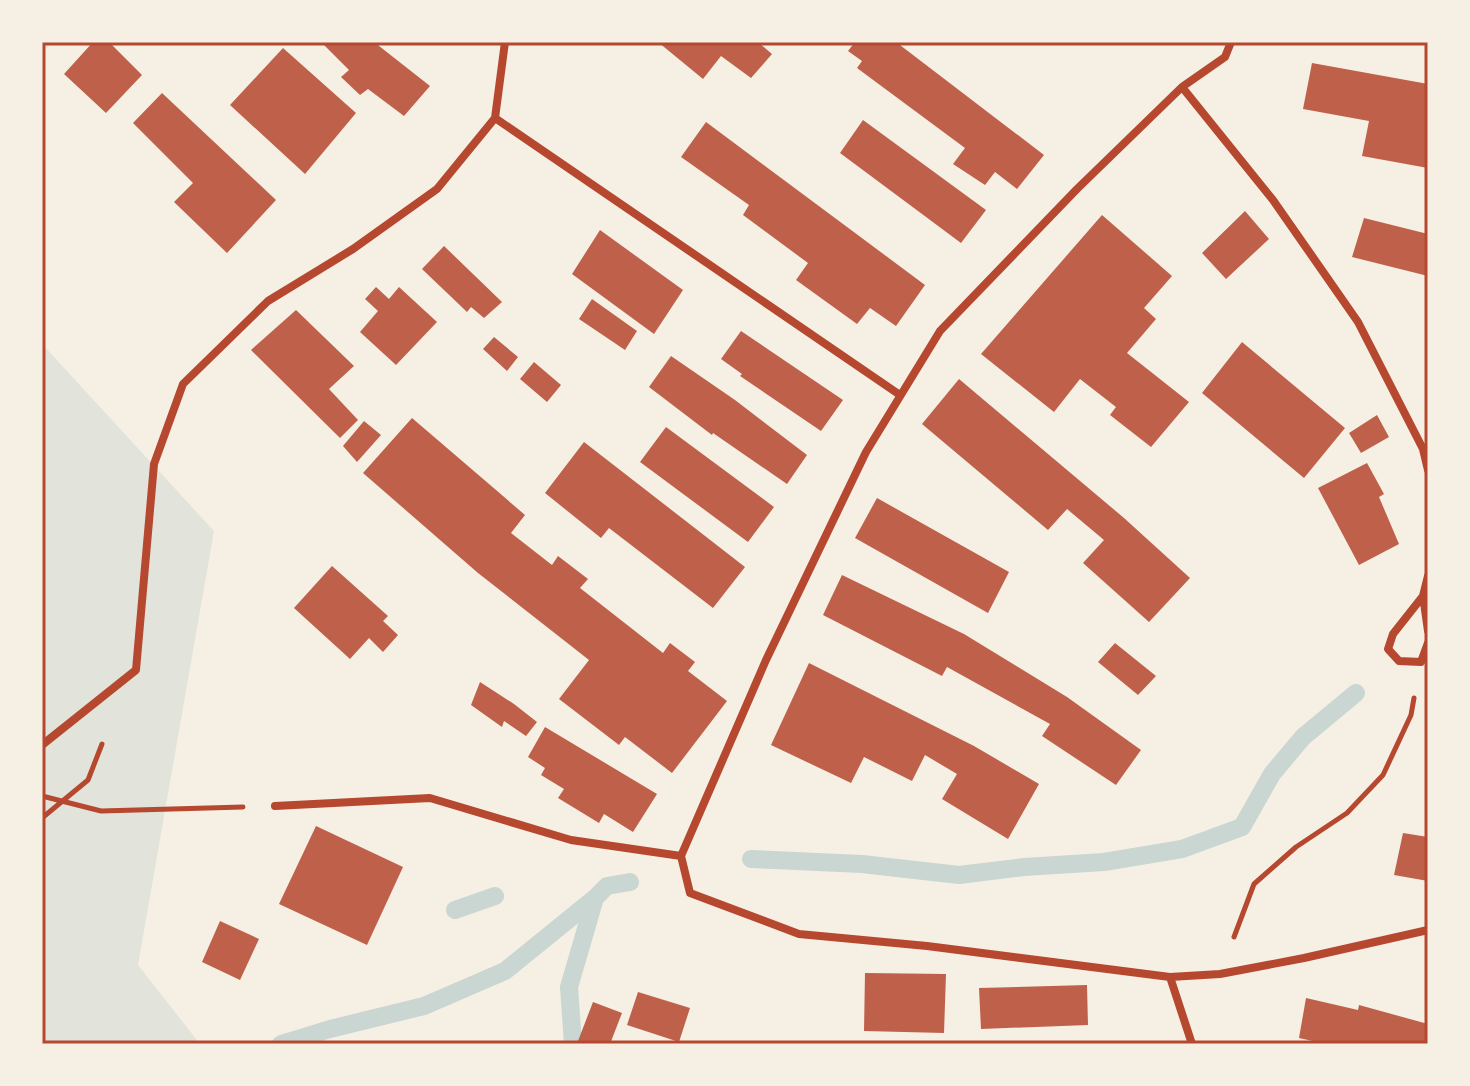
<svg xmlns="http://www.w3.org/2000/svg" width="1470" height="1086" font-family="Quicksand,sans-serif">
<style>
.green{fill:#e2e4dc}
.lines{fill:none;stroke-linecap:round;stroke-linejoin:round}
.stream{stroke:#c9d6d2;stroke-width:18}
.building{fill:#bf614a}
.path{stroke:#b5482f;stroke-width:5}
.minor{stroke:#b5482f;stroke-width:8}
.neatline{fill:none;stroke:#b5482f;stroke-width:3}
</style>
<rect width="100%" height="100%" fill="#f6efe4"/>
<path class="green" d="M 42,344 L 214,531 L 138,965 L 200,1044 L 42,1044 Z"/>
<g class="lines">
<path class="stream" d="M 751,859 L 862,864 L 959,875 L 1024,867 L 1104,862 L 1182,849 L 1242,827 L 1272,774 L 1303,737 L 1356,693
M 455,910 L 495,896
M 281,1044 L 330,1029 L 424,1006 L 505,971 L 595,898
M 573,1044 L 569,987 L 595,898 L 607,886 L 630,882"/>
</g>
<path class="building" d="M 93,42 L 109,42 L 142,75 L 106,113 L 64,74 Z
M 321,42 L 374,42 L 430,86 L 404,116 L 368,89 L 360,95 L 341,77 L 349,70 Z
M 658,42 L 758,42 L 772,54 L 751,78 L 721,56 L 703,79 Z
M 855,42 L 896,42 L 1044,155 L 1017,189 L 995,172 L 985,185 L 953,164 L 965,148 L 857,68 L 862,61 L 848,51 Z
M 283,48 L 356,113 L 305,174 L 230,105 Z
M 1312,63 L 1428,84 L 1428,168 L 1362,156 L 1369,121 L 1303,109 Z
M 162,93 L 276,200 L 227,253 L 174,202 L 193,183 L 133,123 Z
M 863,120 L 986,210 L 961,243 L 840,153 Z
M 706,122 L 925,285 L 896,326 L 870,308 L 857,324 L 796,280 L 808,263 L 743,215 L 749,205 L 681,157 Z
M 1245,211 L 1269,239 L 1226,279 L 1202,253 Z
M 1102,215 L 1172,276 L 1144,308 L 1156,319 L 1127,353 L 1189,402 L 1151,447 L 1110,415 L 1116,407 L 1080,379 L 1054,412 L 981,354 Z
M 1364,218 L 1428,234 L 1428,276 L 1352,257 Z
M 600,230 L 683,290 L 654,334 L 572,274 Z
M 444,246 L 502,302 L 484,318 L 471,307 L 467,312 L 422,269 Z
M 376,287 L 389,299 L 399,287 L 437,322 L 396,365 L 360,332 L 378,311 L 365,299 Z
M 592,299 L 637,331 L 625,350 L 579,319 Z
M 296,310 L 354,366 L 329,389 L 358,420 L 340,438 L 251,350 Z
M 741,331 L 843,400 L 821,431 L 740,376 L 742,374 L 721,359 Z
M 494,337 L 518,357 L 507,371 L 483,349 Z
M 1242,342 L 1345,428 L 1304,478 L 1202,393 Z
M 671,356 L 735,400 L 807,455 L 787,484 L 713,433 L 712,435 L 649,387 Z
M 534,362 L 561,385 L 547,402 L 520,379 Z
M 959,379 L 1124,518 L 1190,578 L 1149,622 L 1083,563 L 1104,540 L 1067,509 L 1048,530 L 922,424 Z
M 1377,415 L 1389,437 L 1361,453 L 1349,433 Z
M 412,418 L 525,515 L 511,533 L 552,565 L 558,556 L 588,579 L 580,588 L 663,653 L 670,643 L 695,662 L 688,671 L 727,701 L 672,773 L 625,737 L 619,745 L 559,699 L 589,660 L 478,573 L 363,473 Z
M 364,421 L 381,435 L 357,462 L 343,446 Z
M 666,427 L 774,507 L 748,542 L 640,462 Z
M 584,442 L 745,567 L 713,608 L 609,528 L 601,538 L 545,493 Z
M 1367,463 L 1384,494 L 1379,497 L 1399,544 L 1359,565 L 1318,488 Z
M 877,498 L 1009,572 L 988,613 L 855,538 Z
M 332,566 L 388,616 L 383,621 L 398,635 L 383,652 L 369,638 L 350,659 L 294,608 Z
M 842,575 L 964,634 L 1067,697 L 1141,750 L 1116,785 L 1042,736 L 1050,724 L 947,667 L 942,676 L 823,615 Z
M 1115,643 L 1156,676 L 1138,695 L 1098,662 Z
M 809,663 L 974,746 L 1039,784 L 1008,839 L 942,799 L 957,774 L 925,755 L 912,781 L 864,757 L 851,783 L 771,745 Z
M 480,682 L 514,704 L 537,722 L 526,736 L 504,721 L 502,727 L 471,705 Z
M 545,727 L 657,794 L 633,832 L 604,814 L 599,823 L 558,798 L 564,789 L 541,775 L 545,768 L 528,757 Z
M 316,826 L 403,867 L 367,945 L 279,904 Z
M 1403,833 L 1428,837 L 1428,881 L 1394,875 Z
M 220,921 L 259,939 L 240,980 L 202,962 Z
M 865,973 L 946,974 L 944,1033 L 864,1031 Z
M 1087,985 L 1088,1025 L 981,1029 L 979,988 Z
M 638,992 L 690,1008 L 679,1042 L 627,1025 Z
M 1306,998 L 1358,1010 L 1359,1005 L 1428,1024 L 1428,1044 L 1326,1044 L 1299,1038 Z
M 593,1002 L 622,1013 L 610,1044 L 587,1044 L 578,1041 Z"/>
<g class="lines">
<path class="path" d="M 42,796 L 101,811 L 243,807
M 42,818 L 88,780 L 102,744
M 1234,937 L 1254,884 L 1296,847 L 1347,813 L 1383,775 L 1411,715 L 1414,698"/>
<path class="minor" d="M 1231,42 L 1225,57 L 1182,87 L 1077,189 L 940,331 L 866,452 L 766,660 L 681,856 L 690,893 L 799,934 L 927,946 L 1170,977 L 1220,974 L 1304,958 L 1428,930
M 1182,87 L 1273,200 L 1358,322 L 1423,449 L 1428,470
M 495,118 L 900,395
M 1428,576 L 1423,596 L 1428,631
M 1423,596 L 1393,634 L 1388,649 L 1399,661 L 1421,662 L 1428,643
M 42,745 L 136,670 L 154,464 L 183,384 L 268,301 L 353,249 L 437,189 L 495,118 L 505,42
M 275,806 L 430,798 L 571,840 L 681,856
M 1170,977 L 1192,1044"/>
</g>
<rect width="1470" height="1086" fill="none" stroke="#f6efe4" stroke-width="88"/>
<rect x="44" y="44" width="1382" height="998" class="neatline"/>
</svg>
